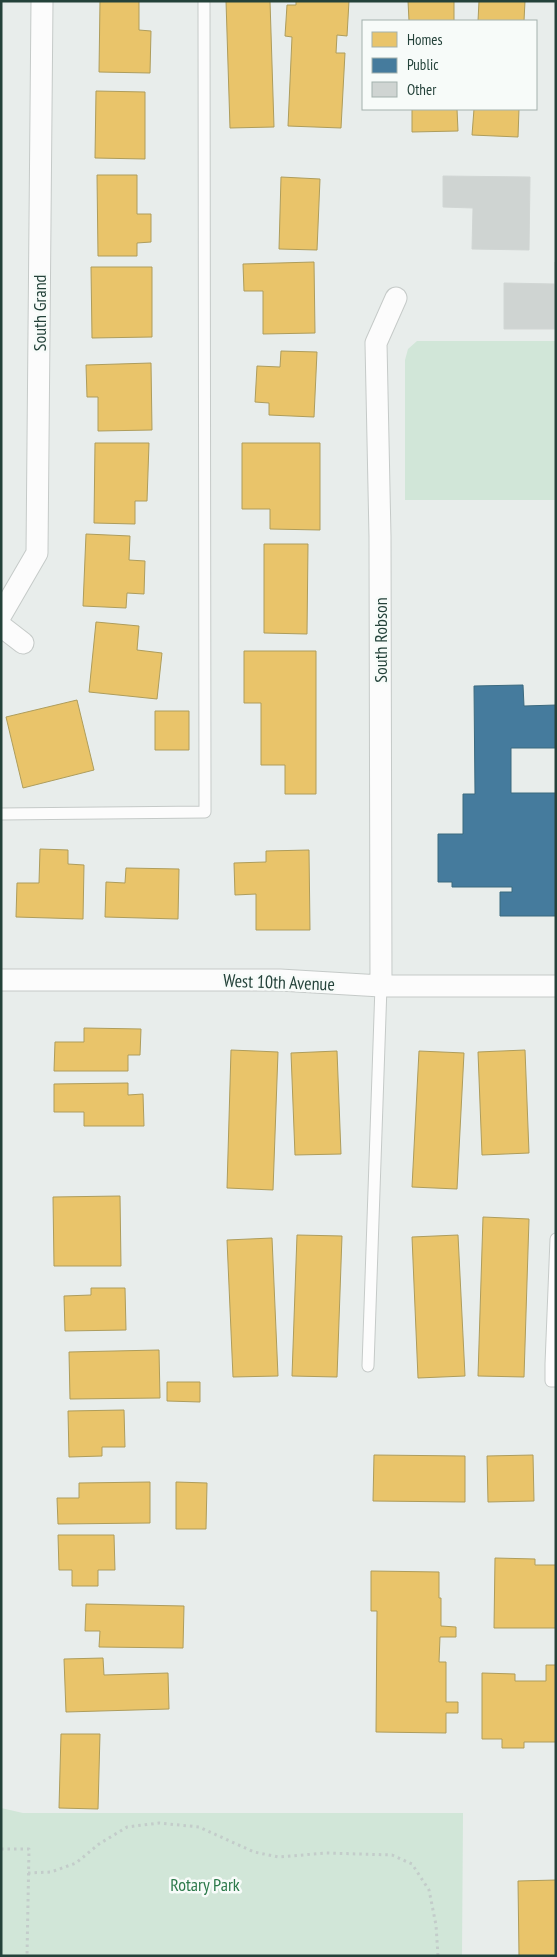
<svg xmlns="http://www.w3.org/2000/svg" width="557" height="1957" font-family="'PT Sans Narrow',sans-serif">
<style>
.green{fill:#d1e6d8}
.homes{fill:#e9c46a;stroke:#ae9d5c}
.public{fill:#457b9d;stroke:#3b6a7f}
.building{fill:#cfd4d2;stroke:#d1d6d4}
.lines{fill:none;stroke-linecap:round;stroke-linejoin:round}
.lane-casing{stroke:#c5cac8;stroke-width:13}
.street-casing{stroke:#c5cac8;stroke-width:23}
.path{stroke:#c3ccca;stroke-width:3;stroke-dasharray:2.5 4;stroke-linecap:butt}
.lane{stroke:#fcfcfc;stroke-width:11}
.street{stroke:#fcfcfc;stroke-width:21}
.labels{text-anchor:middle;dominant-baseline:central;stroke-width:5;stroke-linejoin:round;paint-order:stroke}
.street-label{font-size:18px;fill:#24423a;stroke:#f7fbf9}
.park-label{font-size:18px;fill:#2d7a4b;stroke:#f7fbf9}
</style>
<rect width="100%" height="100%" fill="#e8edeb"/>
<path class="green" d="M 417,341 L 556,341 L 556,500 L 405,500 L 405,360 L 408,349 Z
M 1,1808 L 23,1813 L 463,1813 L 462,1956 L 1,1956 Z"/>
<path class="homes" d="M 100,1 L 139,1 L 139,30 L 151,31 L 150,73 L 99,72 Z
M 226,1 L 270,1 L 274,127 L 230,128 Z
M 296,1 L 349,1 L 347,36 L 337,35 L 336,53 L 345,53 L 341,128 L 288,126 L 292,37 L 285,36 L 287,5 L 296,5 Z
M 408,1 L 454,1 L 454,21 L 409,21 Z
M 479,1 L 525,1 L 524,21 L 478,21 Z
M 96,91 L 145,92 L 145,159 L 95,158 Z
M 412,109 L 457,109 L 458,131 L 412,132 Z
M 474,109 L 519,109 L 518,137 L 472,135 Z
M 97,175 L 137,175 L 137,214 L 151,214 L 151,242 L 137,243 L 137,256 L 98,256 Z
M 281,177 L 320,179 L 317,250 L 279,249 Z
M 314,262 L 315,333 L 263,334 L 263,291 L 244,291 L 243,264 Z
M 91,267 L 152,267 L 152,337 L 92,338 Z
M 281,351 L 317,352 L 314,417 L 269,415 L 269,403 L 255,402 L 257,366 L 280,367 Z
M 151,363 L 152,430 L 98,431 L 98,397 L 87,397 L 86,365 Z
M 95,443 L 149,443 L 147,501 L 135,501 L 135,524 L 94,523 Z
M 242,443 L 320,443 L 320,530 L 270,529 L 270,509 L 242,509 Z
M 86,534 L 130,536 L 129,560 L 145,561 L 144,594 L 127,593 L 126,608 L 83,606 Z
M 264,544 L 308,544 L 307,634 L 264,633 Z
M 96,622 L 139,626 L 137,650 L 162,653 L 157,699 L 89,692 Z
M 244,651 L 316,651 L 316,794 L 285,794 L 285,765 L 261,765 L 261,703 L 244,703 Z
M 77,700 L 94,770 L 23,788 L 6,717 Z
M 155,711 L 189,711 L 189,750 L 155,750 Z
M 40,849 L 68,850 L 68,864 L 84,865 L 83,919 L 16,917 L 17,883 L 39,883 Z
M 309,850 L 310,930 L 256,930 L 256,894 L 235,895 L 234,863 L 266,862 L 266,851 Z
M 126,868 L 179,869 L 178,919 L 105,917 L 106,882 L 125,883 Z
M 84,1028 L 141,1029 L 140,1055 L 128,1055 L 128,1071 L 54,1071 L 55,1042 L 84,1042 Z
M 231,1050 L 278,1052 L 273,1190 L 227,1188 Z
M 525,1050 L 529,1153 L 482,1155 L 478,1052 Z
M 337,1051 L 341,1154 L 295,1155 L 291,1053 Z
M 419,1051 L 464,1053 L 457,1189 L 412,1187 Z
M 128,1083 L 128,1095 L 143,1094 L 144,1126 L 84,1126 L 84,1112 L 54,1112 L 54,1084 Z
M 120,1196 L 121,1266 L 54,1266 L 53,1197 Z
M 483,1217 L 529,1219 L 524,1377 L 478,1376 Z
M 297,1235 L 342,1236 L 337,1377 L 292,1376 Z
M 458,1235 L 465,1376 L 418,1378 L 412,1237 Z
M 272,1238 L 278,1376 L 233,1377 L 227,1240 Z
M 91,1288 L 125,1288 L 126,1330 L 65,1331 L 64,1296 L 91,1295 Z
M 159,1350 L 160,1398 L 70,1399 L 69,1352 Z
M 167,1382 L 200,1382 L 200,1402 L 167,1401 Z
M 124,1410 L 125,1447 L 102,1447 L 102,1456 L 69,1457 L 68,1411 Z
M 374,1455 L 465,1456 L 465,1502 L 373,1501 Z
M 533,1455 L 534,1501 L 488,1502 L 487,1456 Z
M 150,1482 L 150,1523 L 58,1524 L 57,1498 L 79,1498 L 79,1483 Z
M 176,1482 L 207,1483 L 206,1529 L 176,1529 Z
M 58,1535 L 114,1535 L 115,1570 L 98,1570 L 98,1586 L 72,1586 L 72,1570 L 59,1570 Z
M 495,1558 L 535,1559 L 535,1565 L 556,1565 L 556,1628 L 494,1628 Z
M 371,1571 L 439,1572 L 439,1598 L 441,1598 L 441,1626 L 456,1627 L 456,1637 L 440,1637 L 439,1662 L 446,1662 L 446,1702 L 458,1702 L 458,1713 L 446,1713 L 446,1733 L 376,1732 L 377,1611 L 371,1611 Z
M 86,1604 L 184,1606 L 183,1648 L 99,1647 L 100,1631 L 85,1631 Z
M 103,1658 L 104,1675 L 168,1673 L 169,1709 L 66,1712 L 64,1659 Z
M 546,1665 L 556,1665 L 556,1742 L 524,1742 L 524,1748 L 502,1748 L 502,1739 L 482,1739 L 482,1673 L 515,1674 L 515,1681 L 546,1681 Z
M 61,1734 L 100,1734 L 98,1809 L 59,1808 Z
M 556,1880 L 556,1956 L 519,1956 L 518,1881 Z"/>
<path class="public" d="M 523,685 L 524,706 L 556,705 L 556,748 L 511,748 L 511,793 L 556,793 L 556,916 L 500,916 L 500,892 L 512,892 L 512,887 L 452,887 L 452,882 L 438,882 L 438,834 L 463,834 L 463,794 L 475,794 L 474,686 Z"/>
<path class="building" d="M 443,176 L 530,177 L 529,250 L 472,249 L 473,208 L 443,207 Z
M 555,262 L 556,329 L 504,329 L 504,283 L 555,284 Z"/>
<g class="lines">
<g class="lane-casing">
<path id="lane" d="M 1,814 L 205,812 L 204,1
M 556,1239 L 551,1364 L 551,1381 L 556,1381
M 368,1366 L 381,986"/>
</g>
<g class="street-casing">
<path id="street" d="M 1,615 L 37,553 L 42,1
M 1,626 L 23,643
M 1,980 L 280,980 L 381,986 L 556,986
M 381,986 L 380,537 L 376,343 L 396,298"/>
</g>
<path class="path" d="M 1,1849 L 29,1849 L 27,1956
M 28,1873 L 51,1872 L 76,1863 L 99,1844 L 127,1827 L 159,1823 L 199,1827 L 254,1852 L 279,1857 L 326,1853 L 392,1855 L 412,1864 L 429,1890 L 436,1925 L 438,1956"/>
<use href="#lane" class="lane"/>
<use href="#street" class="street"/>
</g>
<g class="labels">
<g class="street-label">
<text transform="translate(39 313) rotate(-90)">South Grand</text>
<text transform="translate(380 640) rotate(-90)">South Robson</text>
<text transform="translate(279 982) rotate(2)">West 10th Avenue</text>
</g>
<g class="park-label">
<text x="205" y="1884">Rotary Park</text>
</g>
</g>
<rect width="557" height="1957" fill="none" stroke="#24423a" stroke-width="5"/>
<rect x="362" y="20" width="175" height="90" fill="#f7fbf9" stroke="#a3b1ad"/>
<rect x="372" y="32" width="25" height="15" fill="#e9c46a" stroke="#a3b1ad"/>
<text x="407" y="45" font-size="15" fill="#24423a">Homes</text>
<rect x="372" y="58" width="25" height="15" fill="#457b9d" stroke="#a3b1ad"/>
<text x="407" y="70" font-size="15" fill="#24423a">Public</text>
<rect x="372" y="82" width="25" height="15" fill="#cfd4d2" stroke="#a3b1ad"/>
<text x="407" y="95" font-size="15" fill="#24423a">Other</text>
</svg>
